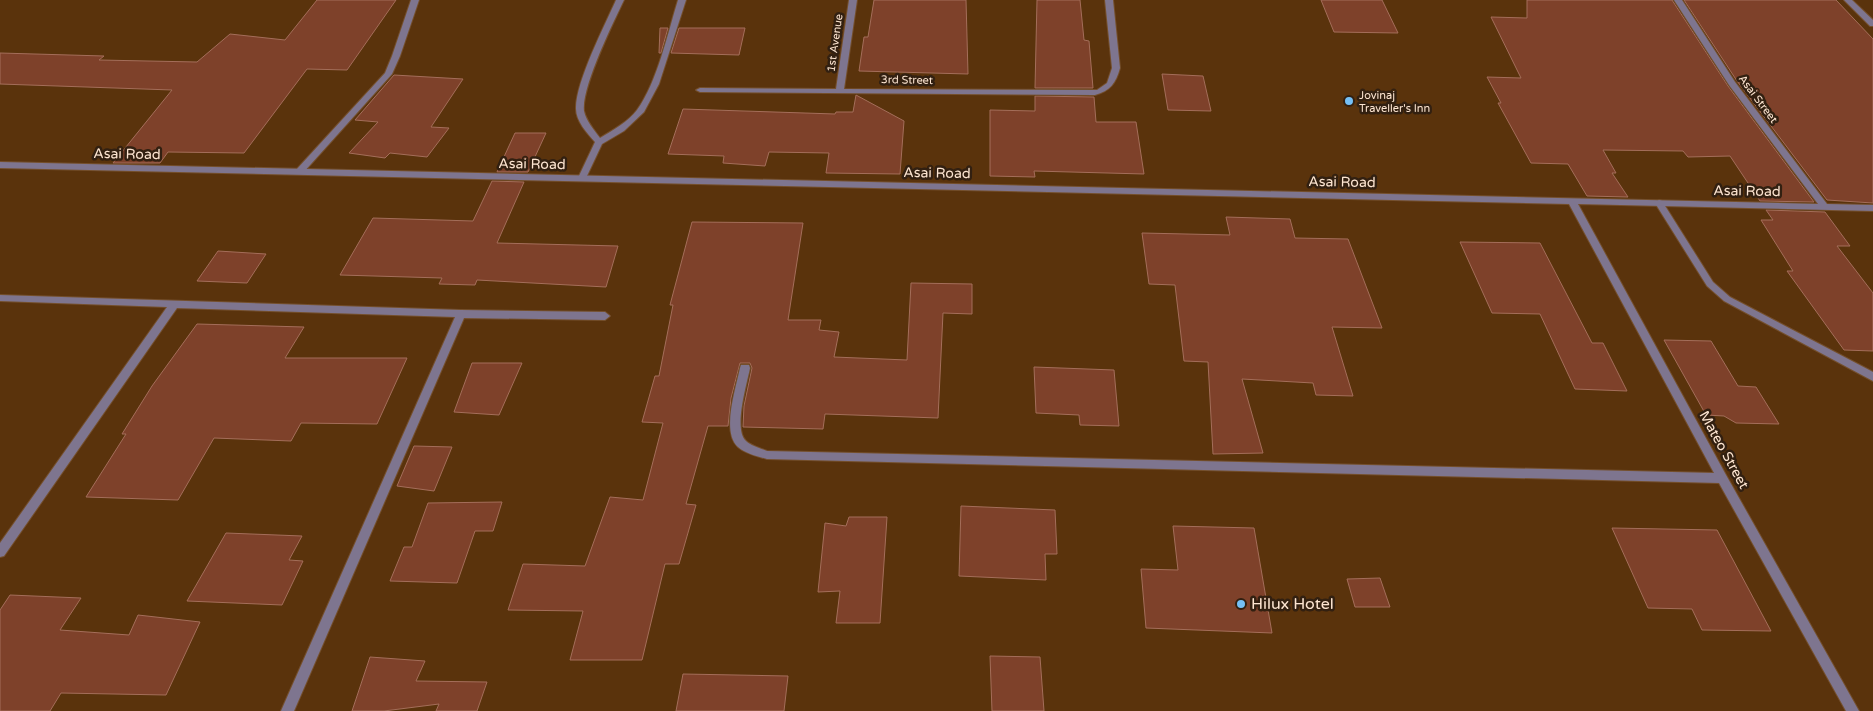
<svg xmlns="http://www.w3.org/2000/svg" width="1873" height="711" font-family="'Varela Round',sans-serif">
<style>
.building{fill:#7e412a;stroke:#a46e5a}
.lines{fill:none;stroke-linecap:round;stroke-linejoin:round}
.service-casing{stroke:#744f2c;stroke-width:2}
.minor-casing{stroke:#744f2c;stroke-width:2}
.service{fill:#7e758f;fill-rule:evenodd}
.minor{fill:#7e758f;fill-rule:evenodd}
.poi-dot{fill:#75c0f6;stroke:#322011;stroke-width:2}
.labels{text-anchor:middle;dominant-baseline:central;stroke-width:5;stroke-linejoin:round;paint-order:stroke}
.far-street-label{font-size:11px;fill:#fde5d1;stroke:#322011}
.far-poi-label{font-size:11px;fill:#fde5d1;stroke:#322011;text-anchor:start}
.street-label{font-size:14px;fill:#fde5d1;stroke:#322011}
.near-poi-label{font-size:16px;fill:#fde5d1;stroke:#322011;text-anchor:start}
</style>
<rect width="100%" height="100%" fill="#5a330c"/>
<path class="building" d="M 317,0 L 396,0 L 347,70 L 307,69 L 244,153 L 168,152 L 160,163 L 113,163 L 172,90 L 0,84 L 0,53 L 104,56 L 99,60 L 197,62 L 230,34 L 285,40 Z
M 874,0 L 966,0 L 968,74 L 859,71 L 864,37 L 868,37 Z
M 1037,0 L 1080,0 L 1084,40 L 1089,41 L 1093,88 L 1035,88 Z
M 1321,0 L 1382,0 L 1398,33 L 1334,32 Z
M 1527,0 L 1672,0 L 1728,86 L 1814,202 L 1760,201 L 1730,156 L 1688,157 L 1683,151 L 1603,150 L 1616,173 L 1612,173 L 1628,197 L 1587,196 L 1568,164 L 1531,163 L 1498,103 L 1501,103 L 1487,77 L 1521,78 L 1491,17 L 1527,18 Z
M 1684,0 L 1836,0 L 1873,39 L 1873,203 L 1827,200 L 1737,81 Z
M 660,28 L 668,28 L 661,53 L 659,53 Z
M 679,28 L 745,28 L 739,55 L 671,53 Z
M 1162,74 L 1203,76 L 1211,111 L 1168,110 Z
M 394,75 L 463,79 L 431,127 L 449,128 L 427,157 L 390,153 L 385,158 L 349,153 L 378,122 L 355,120 Z
M 856,95 L 904,121 L 900,174 L 826,173 L 829,153 L 769,152 L 765,166 L 723,163 L 724,156 L 668,154 L 683,109 L 835,114 L 836,112 L 853,112 Z
M 1035,96 L 1094,97 L 1096,122 L 1136,122 L 1144,174 L 1034,171 L 1035,177 L 990,176 L 990,110 L 1035,111 Z
M 515,133 L 546,133 L 528,172 L 497,172 Z
M 492,181 L 524,182 L 497,243 L 618,246 L 606,287 L 477,280 L 475,285 L 439,284 L 442,278 L 340,275 L 373,218 L 473,221 Z
M 1766,210 L 1825,212 L 1850,246 L 1837,246 L 1873,293 L 1873,351 L 1844,350 L 1787,271 L 1793,271 L 1761,220 L 1773,220 Z
M 1226,217 L 1290,219 L 1295,238 L 1348,239 L 1382,328 L 1332,327 L 1353,396 L 1316,395 L 1313,383 L 1242,379 L 1263,453 L 1213,454 L 1208,362 L 1184,361 L 1175,285 L 1149,284 L 1142,233 L 1230,235 Z
M 692,222 L 803,223 L 788,320 L 821,320 L 819,330 L 839,332 L 834,357 L 907,360 L 911,283 L 972,284 L 972,314 L 943,313 L 938,418 L 825,414 L 823,429 L 743,427 L 744,406 L 752,368 L 750,363 L 740,363 L 731,398 L 728,426 L 708,426 L 686,504 L 696,505 L 679,564 L 665,564 L 642,660 L 570,660 L 583,611 L 508,610 L 523,564 L 585,566 L 610,497 L 643,500 L 663,423 L 642,422 L 655,376 L 659,376 L 673,305 L 670,305 Z
M 1460,242 L 1540,243 L 1592,343 L 1603,343 L 1627,391 L 1575,389 L 1540,314 L 1492,313 Z
M 218,251 L 266,254 L 247,283 L 197,281 Z
M 197,324 L 304,327 L 285,358 L 407,358 L 377,424 L 301,423 L 291,441 L 214,438 L 178,500 L 86,497 L 126,434 L 122,434 L 152,386 Z
M 1664,340 L 1711,341 L 1738,386 L 1756,387 L 1779,424 L 1736,423 L 1724,416 L 1706,415 Z
M 472,363 L 522,363 L 499,415 L 454,412 Z
M 1034,367 L 1114,370 L 1119,426 L 1080,425 L 1079,415 L 1036,413 Z
M 414,446 L 452,447 L 434,491 L 397,486 Z
M 502,502 L 493,531 L 475,531 L 457,583 L 390,581 L 404,547 L 412,547 L 428,503 Z
M 961,506 L 1055,510 L 1057,554 L 1045,554 L 1046,580 L 959,576 Z
M 849,517 L 887,517 L 880,623 L 836,623 L 840,591 L 818,592 L 825,523 L 846,526 Z
M 1173,526 L 1254,528 L 1272,633 L 1146,628 L 1141,569 L 1178,570 Z
M 1612,528 L 1717,530 L 1771,631 L 1702,630 L 1692,609 L 1648,608 Z
M 226,533 L 302,536 L 289,560 L 303,561 L 282,605 L 187,601 Z
M 1380,578 L 1390,607 L 1355,607 L 1347,579 Z
M 10,595 L 81,598 L 60,630 L 129,635 L 138,615 L 200,622 L 166,695 L 61,693 L 50,711 L 0,711 L 0,610 Z
M 990,656 L 1040,657 L 1044,711 L 992,711 Z
M 370,657 L 425,661 L 416,681 L 487,682 L 477,711 L 436,711 L 439,704 L 384,711 L 352,711 Z
M 683,674 L 788,676 L 784,711 L 676,711 Z"/>
<g class="lines">
<g class="service-casing">
<path id="service" d="M 411,0 L 419,0 L 400,56 L 392,74 L 302,174 L 296,174 L 296,170 L 385,73 L 392,56 Z
M 616,0 L 624,0 C 613,23 581,88 584,111 C 586,121 594,130 600,138 C 613,130 628,122 637,110 C 657,83 668,32 678,0 L 686,0 L 659,84 L 644,112 L 624,131 L 602,144 L 586,178 L 582,181 L 578,178 L 595,142 C 587,133 576,121 576,109 C 575,83 605,25 616,0 Z
M 1659,200 L 1662,201 L 1713,282 L 1730,297 L 1873,372 L 1873,381 L 1724,301 L 1707,286 L 1655,203 Z"/>
</g>
<g class="minor-casing">
<path id="minor" d="M 849,0 L 857,0 L 844,89 L 1097,90 L 1107,83 L 1112,68 L 1105,0 L 1113,0 L 1120,68 C 1116,83 1110,91 1095,95 L 700,92 L 696,90 L 700,88 L 836,89 Z
M 1674,0 L 1682,0 L 1735,82 L 1827,204 L 1873,205 L 1873,211 L 1578,204 L 1726,475 L 1859,711 L 1846,711 L 1719,483 L 767,459 C 757,456 746,454 738,447 C 721,432 736,388 740,368 L 741,365 L 749,365 L 750,368 C 747,384 733,429 746,441 C 751,446 760,448 767,451 L 1714,473 L 1569,204 L 0,168 L 0,162 L 1818,204 L 1729,85 Z
M 1844,0 L 1852,0 L 1873,20 L 1873,26 L 1870,26 Z
M 0,295 L 461,310 L 605,312 L 610,316 L 605,320 L 464,318 L 294,711 L 281,711 L 455,317 L 177,308 L 4,556 L 0,557 L 0,543 L 167,307 L 0,301 Z"/>
</g>
<use href="#service" class="service"/>
<use href="#minor" class="minor"/>
</g>
<g class="poi-dot">
<circle cx="1349" cy="101" r="5"/>
<circle cx="1241" cy="604" r="5"/>
</g>
<g class="labels">
<g class="far-street-label">
<text transform="translate(835 43) rotate(-82)">1st Avenue</text>
<text transform="translate(907 80) rotate(1)">3rd Street</text>
<text transform="translate(1758 99) rotate(53)">Asai Street</text>
</g>
<g class="far-poi-label">
<text x="1359" y="95">Jovinaj<tspan x="1359" dy="13">Traveller's Inn</tspan></text>
</g>
<g class="street-label">
<text transform="translate(127 154) rotate(1)">Asai Road</text>
<text transform="translate(532 164) rotate(1)">Asai Road</text>
<text transform="translate(937 173) rotate(1)">Asai Road</text>
<text transform="translate(1342 182) rotate(1)">Asai Road</text>
<text transform="translate(1747 191) rotate(1)">Asai Road</text>
<text transform="translate(1724 450) rotate(61)">Mateo Street</text>
</g>
<g class="near-poi-label">
<text x="1251" y="604">Hilux Hotel</text>
</g>
</g>
</svg>
